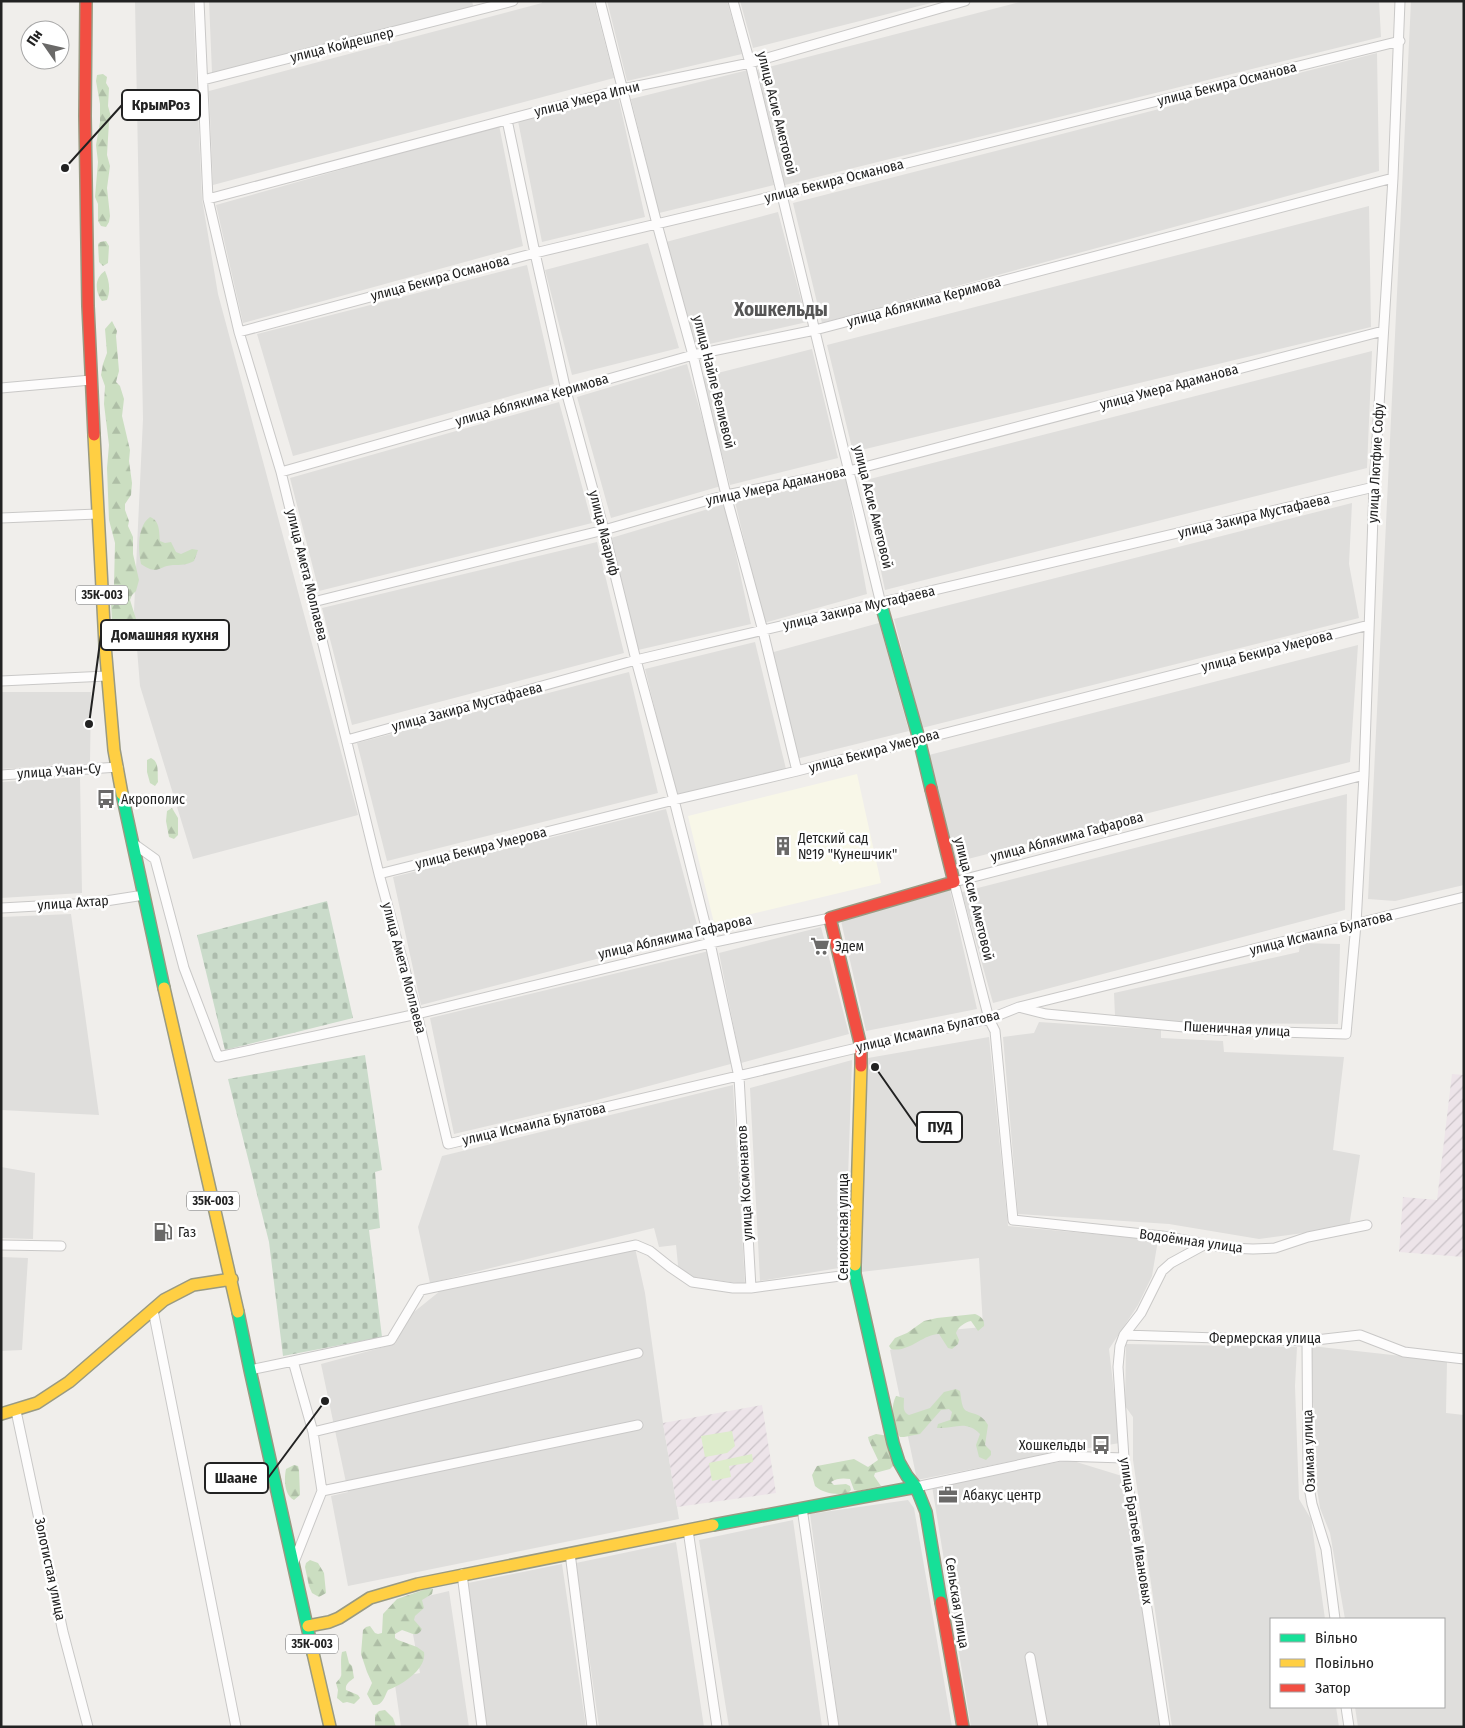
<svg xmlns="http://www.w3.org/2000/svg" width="1465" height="1728" font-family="'Fira Sans Condensed',sans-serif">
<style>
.residential{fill:#dfdedc}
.industrial{fill:url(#industrial-furrows)}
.education{fill:#f8f7e8}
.grass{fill:#ddeccb}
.forest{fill:url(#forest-firs)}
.cemetery{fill:url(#cemetery-stones)}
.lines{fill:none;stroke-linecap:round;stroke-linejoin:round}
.street-casing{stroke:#c9c8c7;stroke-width:11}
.fast-casing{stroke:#999a82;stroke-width:14}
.slow-casing{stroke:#999a82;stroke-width:14}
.jam-casing{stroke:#999a82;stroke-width:14}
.street{stroke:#fdfcfc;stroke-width:9}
.fast{stroke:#16e098;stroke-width:11}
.slow{stroke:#ffcf43;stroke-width:11}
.jam{stroke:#f24e42;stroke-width:11}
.labels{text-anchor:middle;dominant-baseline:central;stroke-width:5;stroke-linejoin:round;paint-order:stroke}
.shield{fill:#fff;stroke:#646464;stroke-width:1}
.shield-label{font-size:12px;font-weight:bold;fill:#222}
.street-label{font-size:14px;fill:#222;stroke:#fff}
.poi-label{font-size:14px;fill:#222;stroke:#fff;text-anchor:start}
.district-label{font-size:19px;font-weight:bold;fill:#555;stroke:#fff}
.leader{fill:none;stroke:#222;stroke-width:2}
.callout-dot{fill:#222;stroke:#fff;stroke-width:2}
.callout{fill:#fff;stroke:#222;stroke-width:2}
.callout-label{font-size:15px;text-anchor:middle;font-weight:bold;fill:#222}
</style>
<defs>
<pattern id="industrial-furrows" width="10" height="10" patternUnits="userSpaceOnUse" patternTransform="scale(1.25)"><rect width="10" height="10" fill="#ede4e9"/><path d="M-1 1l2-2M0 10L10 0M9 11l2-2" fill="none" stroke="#cbc3c8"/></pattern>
<pattern id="forest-firs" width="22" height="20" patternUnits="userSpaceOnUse" patternTransform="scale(1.25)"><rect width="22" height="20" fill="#cbdec1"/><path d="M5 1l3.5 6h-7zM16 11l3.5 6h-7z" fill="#aebea6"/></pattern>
<pattern id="cemetery-stones" width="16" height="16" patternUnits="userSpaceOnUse" patternTransform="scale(1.25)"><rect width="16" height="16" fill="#cadbca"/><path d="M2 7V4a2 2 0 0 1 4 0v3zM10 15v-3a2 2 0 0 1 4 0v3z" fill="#adbcad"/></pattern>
</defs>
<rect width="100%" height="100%" fill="#f0eeeb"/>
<path class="residential" d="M 135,1 L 193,1 L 202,199 L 218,294 L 358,815 L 193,859 L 140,686 L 134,611 L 143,419 Z
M 209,1 L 472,1 L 474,9 L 212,73 Z
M 542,1 L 594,1 L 614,78 L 213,185 L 209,91 L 542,3 Z
M 607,1 L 727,1 L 742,54 L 627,81 Z
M 740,1 L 939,1 L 753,48 Z
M 1024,1 L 1379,1 L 1381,37 L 785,185 L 757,70 Z
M 1411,1 L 1464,1 L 1464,885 L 1395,901 L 1368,899 Z
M 1377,53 L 1379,171 L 822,323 L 793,203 Z
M 748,70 L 774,185 L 659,213 L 631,99 Z
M 618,96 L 645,217 L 542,242 L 518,121 Z
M 499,125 L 523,246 L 243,323 L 216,205 Z
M 1369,206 L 1371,327 L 853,452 L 827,345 Z
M 778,212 L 807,322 L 696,347 L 666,242 Z
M 648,243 L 679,348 L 572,375 L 545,270 Z
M 527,265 L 554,384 L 293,456 L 257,334 Z
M 812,349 L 838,458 L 730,485 L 702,377 Z
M 1372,351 L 1367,468 L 885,590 L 862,481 Z
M 687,364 L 721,486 L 611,518 L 577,397 Z
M 559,402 L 592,523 L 319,591 L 290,478 Z
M 846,478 L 867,594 L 764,623 L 735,502 Z
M 1352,503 L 1349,564 L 1359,618 L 922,728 L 894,619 Z
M 725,504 L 751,624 L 638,650 L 611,538 Z
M 597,542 L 624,653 L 352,725 L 322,608 Z
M 879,623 L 909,731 L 796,759 L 770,653 Z
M 755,642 L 786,769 L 676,795 L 645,669 Z
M 1358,645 L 1350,762 L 956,862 L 929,755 Z
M 629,672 L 658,793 L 387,861 L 357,743 Z
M 1,692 L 91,692 L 90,763 L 1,769 Z
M 80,777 L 82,893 L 1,898 L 1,782 Z
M 1347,794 L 1345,910 L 993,1003 L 962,892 Z
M 666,809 L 699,932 L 421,1005 L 393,877 Z
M 950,890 L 977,1009 L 866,1031 L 841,921 Z
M 71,914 L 99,1115 L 1,1110 L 1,917 Z
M 821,927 L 849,1034 L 741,1063 L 719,953 Z
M 1300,943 L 1340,944 L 1338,1024 L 1161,1023 L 1115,1016 L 1114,993 L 1299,952 Z
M 709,951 L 738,1062 L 593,1101 L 454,1134 L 430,1018 Z
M 1039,1022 L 1161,1030 L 1161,1038 L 1223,1041 L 1224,1052 L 1344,1057 L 1333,1150 L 1360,1155 L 1349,1227 L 1259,1239 L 1169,1224 L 1018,1214 L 1003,1037 L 1034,1033 Z
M 989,1037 L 1008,1226 L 1158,1240 L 1152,1276 L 1138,1305 L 1109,1349 L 1120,1443 L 1028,1458 L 917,1480 L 890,1350 L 928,1332 L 983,1327 L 979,1258 L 861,1272 L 868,1058 Z
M 852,1060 L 845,1267 L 760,1281 L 750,1088 Z
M 733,1085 L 745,1284 L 679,1275 L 676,1245 L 659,1247 L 654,1228 L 430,1283 L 418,1227 L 442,1156 Z
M 1,1167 L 35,1173 L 33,1239 L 1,1238 Z
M 635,1248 L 645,1293 L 663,1423 L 679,1519 L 348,1586 L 331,1496 L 348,1492 L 321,1364 L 395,1344 L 409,1316 L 440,1291 Z
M 1,1257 L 28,1258 L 22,1350 L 1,1351 Z
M 1126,1344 L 1297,1347 L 1295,1386 L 1299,1499 L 1311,1519 L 1325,1619 L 1271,1619 L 1271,1707 L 1336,1707 L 1339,1727 L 1172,1727 L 1133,1460 L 1133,1417 L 1125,1406 Z
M 1311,1346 L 1447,1361 L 1446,1413 L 1464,1415 L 1464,1727 L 1358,1727 L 1355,1707 L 1444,1707 L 1444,1619 L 1345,1619 L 1330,1533 L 1320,1508 L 1316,1483 Z
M 1070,1460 L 1122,1476 L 1160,1727 L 971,1727 L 932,1486 Z
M 908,1500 L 914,1508 L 952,1727 L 839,1727 L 810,1514 Z
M 793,1520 L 822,1727 L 729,1727 L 699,1540 Z
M 676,1542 L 704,1727 L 599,1727 L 576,1563 Z
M 562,1564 L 586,1727 L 487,1727 L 468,1583 Z
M 449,1591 L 469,1727 L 401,1727 L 394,1678 L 420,1673 L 407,1601 Z"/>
<path class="industrial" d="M 1452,1074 L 1464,1075 L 1464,1257 L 1399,1252 L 1403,1197 L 1437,1200 Z
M 762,1405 L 776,1493 L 677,1507 L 663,1423 Z"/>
<path class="education" d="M 857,774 L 881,883 L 714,923 L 688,816 Z"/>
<path class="grass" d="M 732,1431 L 735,1446 L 727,1453 L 705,1457 L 701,1436 Z
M 752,1454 L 753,1462 L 729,1466 L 731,1477 L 712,1481 L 709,1463 Z"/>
<path class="forest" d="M 103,74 L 107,77 L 106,83 L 109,88 L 108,106 L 111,117 L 109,122 L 107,155 L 110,166 L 107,188 L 110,216 L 109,222 L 106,227 L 101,226 L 98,221 L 98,204 L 95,197 L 98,162 L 96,145 L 100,122 L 100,104 L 96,81 L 97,75 Z
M 106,241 L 109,246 L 108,263 L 103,266 L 99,262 L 98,244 L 100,242 Z
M 105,271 C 109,280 111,290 107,300 L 102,301 C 95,292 94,278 105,271 Z
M 112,321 L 117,331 L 116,336 L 119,371 L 116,382 L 120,386 L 124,399 L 122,416 L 130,450 L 129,461 L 132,483 L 131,495 L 125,504 L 125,510 L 129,521 L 128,526 L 133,537 L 133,554 L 139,580 L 136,591 L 132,595 L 130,600 L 137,622 L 135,639 L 133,644 L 124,651 L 119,648 L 116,643 L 115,631 L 112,620 L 111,603 L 114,585 L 115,543 L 109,520 L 107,468 L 109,445 L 104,404 L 105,386 L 101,375 L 103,364 L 107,353 L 105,329 Z
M 150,517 C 160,521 159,531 160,541 L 165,543 L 171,542 L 176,552 L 181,554 L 192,549 L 198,550 L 194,561 C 187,565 181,565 173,565 C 158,566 158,576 141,564 C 138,550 137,526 150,517 Z
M 151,758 C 160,762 157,773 158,782 L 155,786 L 150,783 L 147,772 L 147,760 Z
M 172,808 L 178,818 L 178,835 L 174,839 L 169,837 L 166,821 L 167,811 Z
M 975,1314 C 981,1316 985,1320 984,1326 L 978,1331 L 971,1321 C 965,1322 958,1327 956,1333 L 959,1340 L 958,1344 L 952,1349 L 948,1348 L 939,1334 C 923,1334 909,1353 891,1349 L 889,1346 L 895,1338 L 907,1333 L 924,1321 L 937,1318 Z
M 956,1389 L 960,1391 C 961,1396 961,1402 963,1407 C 967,1416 979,1409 988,1425 L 985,1445 L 991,1451 L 991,1455 L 986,1460 L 979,1457 L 976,1445 L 980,1434 C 966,1419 954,1429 937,1428 L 938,1424 L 950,1420 L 952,1412 L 949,1409 L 941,1410 L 920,1434 L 904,1437 L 900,1437 C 892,1428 890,1407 896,1396 L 904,1398 C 904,1405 902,1412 909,1415 L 930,1408 L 944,1392 Z
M 876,1434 L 889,1436 C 891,1447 892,1456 893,1466 L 890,1469 L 875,1473 L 874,1476 L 881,1486 L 858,1491 L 854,1490 L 850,1479 C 844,1478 836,1478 831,1482 L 834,1485 L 846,1484 L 850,1486 L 851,1490 L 848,1493 C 837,1495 824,1494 815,1486 L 812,1475 L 817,1466 L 854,1459 L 868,1467 L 878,1460 L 869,1441 L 868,1437 Z
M 294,1465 L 298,1466 L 299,1470 L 300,1495 L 294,1500 C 284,1495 284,1479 286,1469 Z
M 310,1560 L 318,1563 L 324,1573 L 326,1593 L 319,1597 L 312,1593 L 309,1586 L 305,1567 L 306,1563 Z
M 429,1588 L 433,1589 L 432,1594 L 422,1600 L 424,1608 L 415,1616 L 414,1620 L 422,1629 C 417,1639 410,1632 402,1630 L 395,1634 L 395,1638 L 398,1640 L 417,1647 L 424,1652 C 427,1669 402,1685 388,1690 C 384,1697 383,1706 373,1705 L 367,1694 L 372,1683 L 367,1672 L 361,1654 L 363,1630 L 366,1627 L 370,1626 L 375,1633 L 378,1634 L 382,1633 L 383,1614 L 397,1599 Z
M 346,1651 L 349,1663 L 352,1666 L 354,1678 C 349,1682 345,1684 346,1690 L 358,1695 L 360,1698 L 354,1704 L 347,1702 L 343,1703 L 337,1698 L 338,1690 L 336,1683 C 338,1680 340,1679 341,1676 C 342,1675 340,1659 342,1652 Z
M 385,1710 L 393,1718 L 396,1727 L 375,1727 L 375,1715 L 379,1711 Z"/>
<path class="cemetery" d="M 327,901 L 353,1018 L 225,1050 L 197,935 Z
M 365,1055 L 382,1170 L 375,1172 L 380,1228 L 369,1230 L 382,1337 L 283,1356 L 269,1242 L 228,1079 Z"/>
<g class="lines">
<g class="street-casing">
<path id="street" d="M 199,1 L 208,199 L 239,332 L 281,472 L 379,874 L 417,1014 L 448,1144 L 861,1047 L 989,1019 L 1019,1007 L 1464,897
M 600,1 L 657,224 L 693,355 L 726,495 L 763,631 L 797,771
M 733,1 L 750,63 L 881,604
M 203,80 L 513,1
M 507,120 L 535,253 L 566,391 L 604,530 L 636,660 L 674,800 L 710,943 L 739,1077 L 751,1288
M 208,199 L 623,89 L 750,63 L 965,1
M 239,332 L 535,253 L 782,194 L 1400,41
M 1,388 L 91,380
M 281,472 L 693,355 L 815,330 L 1393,178
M 1,518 L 97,514
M 313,602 L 604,530 L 726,495 L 849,471 L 1383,331
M 1,681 L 107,676
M 347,740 L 636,660 L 1374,487
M 1,775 L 118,767
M 1364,775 L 954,882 L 989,1019 L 995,1031 L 1013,1220 L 1162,1236 L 1228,1248 L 1253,1249 L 1275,1248 L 1308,1237 L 1367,1225
M 134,844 L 155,859 L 184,968 L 218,1057 L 417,1014 L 710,943 L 830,918
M 379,874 L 674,800 L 797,771 L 1369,625
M 1,908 L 93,903 L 144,895
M 1022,1008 L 1046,1014 L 1216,1030 L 1346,1034 L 1356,924 L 1364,775 L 1374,487 L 1393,178 L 1400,1
M 1,1245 L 61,1246
M 153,1310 L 236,1727
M 1124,1335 L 1307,1341 L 1360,1335 L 1404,1352 L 1464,1359
M 1307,1341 L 1308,1481 L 1312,1504 L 1326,1549 L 1335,1619
M 293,1361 L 391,1340 L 421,1290 L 636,1245 L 650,1251 L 670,1267 L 692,1282 L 733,1288 L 751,1288 L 855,1274
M 250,1370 L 293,1361 L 313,1432 L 322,1491 L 294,1562
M 16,1411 L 63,1632 L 88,1727
M 313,1432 L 638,1353
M 916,1487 L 1060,1456 L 1124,1458
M 322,1491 L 638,1425
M 802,1508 L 834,1727
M 688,1530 L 717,1727
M 570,1553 L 592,1727
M 462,1574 L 482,1727
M 1030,1657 L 1043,1727
M 1346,1707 L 1349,1727
M 1165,1727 L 1124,1458 L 1118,1367 L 1120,1346 L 1124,1335 L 1141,1313 L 1162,1271 L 1171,1263 L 1204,1245"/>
</g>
<g class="fast-casing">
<path id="fast" d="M 881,604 L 919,739 L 931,789
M 122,794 L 164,988
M 855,1265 L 855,1274 L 893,1443 L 899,1462 L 907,1476 L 916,1487 L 926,1512 L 941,1602
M 238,1312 L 250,1370 L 313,1653
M 713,1525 L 916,1487"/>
</g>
<g class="slow-casing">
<path id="slow" d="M 94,435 L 105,645 L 114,750 L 122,794
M 164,988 L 238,1312
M 855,1265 L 861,1066
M 1,1414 L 37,1403 L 69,1382 L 164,1300 L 193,1285 L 232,1279
M 308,1626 L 329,1622 L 339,1618 L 370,1598 L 418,1584 L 713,1525
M 313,1653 L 330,1727"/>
</g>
<g class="jam-casing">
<path id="jam" d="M 86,1 L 85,116 L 88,306 L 94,435
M 861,1066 L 861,1047 L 830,918 L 954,882 L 931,789
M 941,1602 L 963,1727"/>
</g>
<use href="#street" class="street"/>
<use href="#fast" class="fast"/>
<use href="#slow" class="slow"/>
<use href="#jam" class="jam"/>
</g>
<defs>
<g id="bus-bare" transform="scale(1.5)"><path d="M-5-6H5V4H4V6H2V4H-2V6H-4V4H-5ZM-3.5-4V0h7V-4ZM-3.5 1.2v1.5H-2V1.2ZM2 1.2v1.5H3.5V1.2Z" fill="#6a6968" stroke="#fff" stroke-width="2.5" paint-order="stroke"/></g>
<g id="building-bare" transform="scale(1.5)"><path d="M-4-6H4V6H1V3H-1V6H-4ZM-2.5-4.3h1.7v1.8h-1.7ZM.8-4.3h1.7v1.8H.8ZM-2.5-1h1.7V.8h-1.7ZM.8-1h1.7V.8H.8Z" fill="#6a6968" stroke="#fff" stroke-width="2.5" paint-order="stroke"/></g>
<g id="supermarket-bare" transform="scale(1.5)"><path d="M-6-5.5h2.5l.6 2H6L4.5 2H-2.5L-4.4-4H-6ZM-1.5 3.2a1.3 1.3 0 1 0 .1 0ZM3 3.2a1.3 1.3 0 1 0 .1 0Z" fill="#6a6968" stroke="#fff" stroke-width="2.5" paint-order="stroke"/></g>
<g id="fuel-bare" transform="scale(1.5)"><path d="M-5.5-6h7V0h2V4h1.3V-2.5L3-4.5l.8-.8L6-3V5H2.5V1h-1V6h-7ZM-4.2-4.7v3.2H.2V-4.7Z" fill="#6a6968" stroke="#fff" stroke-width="2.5" paint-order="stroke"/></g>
<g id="office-bare" transform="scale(1.5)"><path d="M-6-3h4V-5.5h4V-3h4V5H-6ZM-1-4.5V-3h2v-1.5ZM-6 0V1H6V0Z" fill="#6a6968" stroke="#fff" stroke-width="2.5" paint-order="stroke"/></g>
</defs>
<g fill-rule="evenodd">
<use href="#bus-bare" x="106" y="799"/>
<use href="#building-bare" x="783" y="846"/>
<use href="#supermarket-bare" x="820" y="946"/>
<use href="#fuel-bare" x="163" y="1232"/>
<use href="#bus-bare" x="1101" y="1445"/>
<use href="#office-bare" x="948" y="1495"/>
</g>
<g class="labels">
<g class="shield">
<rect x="76" y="585.5" width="52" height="19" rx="4"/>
<rect x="187" y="1191.5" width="52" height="19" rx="4"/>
<rect x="286" y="1634.5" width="52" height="19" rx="4"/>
</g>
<g class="shield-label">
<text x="102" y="595">35К-003</text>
<text x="213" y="1201">35К-003</text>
<text x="312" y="1644">35К-003</text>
</g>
<g class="street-label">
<text transform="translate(342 45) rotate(-14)">улица Койдешлер</text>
<text transform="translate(1227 84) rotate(-14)">улица Бекира Османова</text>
<text transform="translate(587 99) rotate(-14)">улица Умера Ипчи</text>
<text transform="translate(777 113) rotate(76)">улица Асие Аметовой</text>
<text transform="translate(834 181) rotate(-14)">улица Бекира Османова</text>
<text transform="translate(440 278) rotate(-15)">улица Бекира Османова</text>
<text transform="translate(924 302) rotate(-15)">улица Аблякима Керимова</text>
<text transform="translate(714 382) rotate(76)">улица Найле Велиевой</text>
<text transform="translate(1169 387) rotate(-15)">улица Умера Адаманова</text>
<text transform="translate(532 400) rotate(-16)">улица Аблякима Керимова</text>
<text transform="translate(1376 463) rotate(-87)">улица Лютфие Софу</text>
<text transform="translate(776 486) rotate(-12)">улица Умера Адаманова</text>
<text transform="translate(873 507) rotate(76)">улица Асие Аметовой</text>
<text transform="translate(1254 516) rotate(-13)">улица Закира Мустафаева</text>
<text transform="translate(604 533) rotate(76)">улица Маариф</text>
<text transform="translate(307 575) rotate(76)">улица Амета Моллаева</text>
<text transform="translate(859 608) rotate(-13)">улица Закира Мустафаева</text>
<text transform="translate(1267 651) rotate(-14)">улица Бекира Умерова</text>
<text transform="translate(467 707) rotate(-15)">улица Закира Мустафаева</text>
<text transform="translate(874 751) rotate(-15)">улица Бекира Умерова</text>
<text transform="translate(59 771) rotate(-4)">улица Учан-Су</text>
<text transform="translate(1067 837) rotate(-15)">улица Аблякима Гафарова</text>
<text transform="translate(481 848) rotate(-14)">улица Бекира Умерова</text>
<text transform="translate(974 899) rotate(76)">улица Асие Аметовой</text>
<text transform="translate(73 903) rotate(-4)">улица Ахтар</text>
<text transform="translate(1321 933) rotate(-14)">улица Исмаила Булатова</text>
<text transform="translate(675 937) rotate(-13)">улица Аблякима Гафарова</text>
<text transform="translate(404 968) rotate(75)">улица Амета Моллаева</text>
<text transform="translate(1237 1029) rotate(3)">Пшеничная улица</text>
<text transform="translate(928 1031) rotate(-13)">улица Исмаила Булатова</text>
<text transform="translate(534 1124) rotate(-13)">улица Исмаила Булатова</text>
<text transform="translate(745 1183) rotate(-93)">улица Космонавтов</text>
<text transform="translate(843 1227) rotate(-90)">Сенокосная улица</text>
<text transform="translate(1191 1241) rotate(8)">Водоёмная улица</text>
<text x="1265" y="1338">Фермерская улица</text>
<text transform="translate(1309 1451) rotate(-92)">Озимая улица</text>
<text transform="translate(1136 1531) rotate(81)">улица Братьев Ивановых</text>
<text transform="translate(50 1569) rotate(78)">Золотистая улица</text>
<text transform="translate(957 1603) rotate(81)">Сельская улица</text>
</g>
<g class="poi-label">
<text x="121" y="799">Акрополис</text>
<text x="798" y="838">Детский сад<tspan x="798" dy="16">№19 "Кунешчик"</tspan></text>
<text x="835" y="946">Эдем</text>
<text x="178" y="1232">Газ</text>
<text x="1086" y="1445" text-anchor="end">Хошкельды</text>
<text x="963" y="1495">Абакус центр</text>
</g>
<g class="district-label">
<text x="781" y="309">Хошкельды</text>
</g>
</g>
<path class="leader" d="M65 168L122 105M89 724L101 635M875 1067L917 1127M325 1401L268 1478"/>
<g class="callout-dot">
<circle cx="65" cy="168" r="5"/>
<circle cx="89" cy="724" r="5"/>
<circle cx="875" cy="1067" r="5"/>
<circle cx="325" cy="1401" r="5"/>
</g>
<g class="callout">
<rect x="122" y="90" width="78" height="30" rx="5"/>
<rect x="101" y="620" width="128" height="30" rx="5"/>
<rect x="917" y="1112" width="45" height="30" rx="5"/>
<rect x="205" y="1463" width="63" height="30" rx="5"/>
</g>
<g class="callout-label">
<text x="161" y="110">КрымРоз</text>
<text x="165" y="640">Домашняя кухня</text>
<text x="940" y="1132">ПУД</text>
<text x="236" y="1483">Шаане</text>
</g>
<rect width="1465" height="1728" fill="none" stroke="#222222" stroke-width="5"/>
<rect x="1270" y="1618" width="175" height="90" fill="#ffffff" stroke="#a7a7a7"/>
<rect x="1280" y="1634" width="25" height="8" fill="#16e098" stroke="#a7a7a7"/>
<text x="1315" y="1643" font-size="15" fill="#222222">Вільно</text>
<rect x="1280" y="1659" width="25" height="8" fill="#ffcf43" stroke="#a7a7a7"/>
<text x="1315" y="1668" font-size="15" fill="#222222">Повільно</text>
<rect x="1280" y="1684" width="25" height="8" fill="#f24e42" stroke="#a7a7a7"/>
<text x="1315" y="1693" font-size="15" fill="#222222">Затор</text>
<g transform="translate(45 45) rotate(304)"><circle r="24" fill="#ffffff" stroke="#a7a7a7"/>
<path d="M0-4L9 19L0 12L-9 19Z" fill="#6a6968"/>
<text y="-8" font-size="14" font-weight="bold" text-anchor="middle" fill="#222222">Пн</text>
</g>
</svg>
